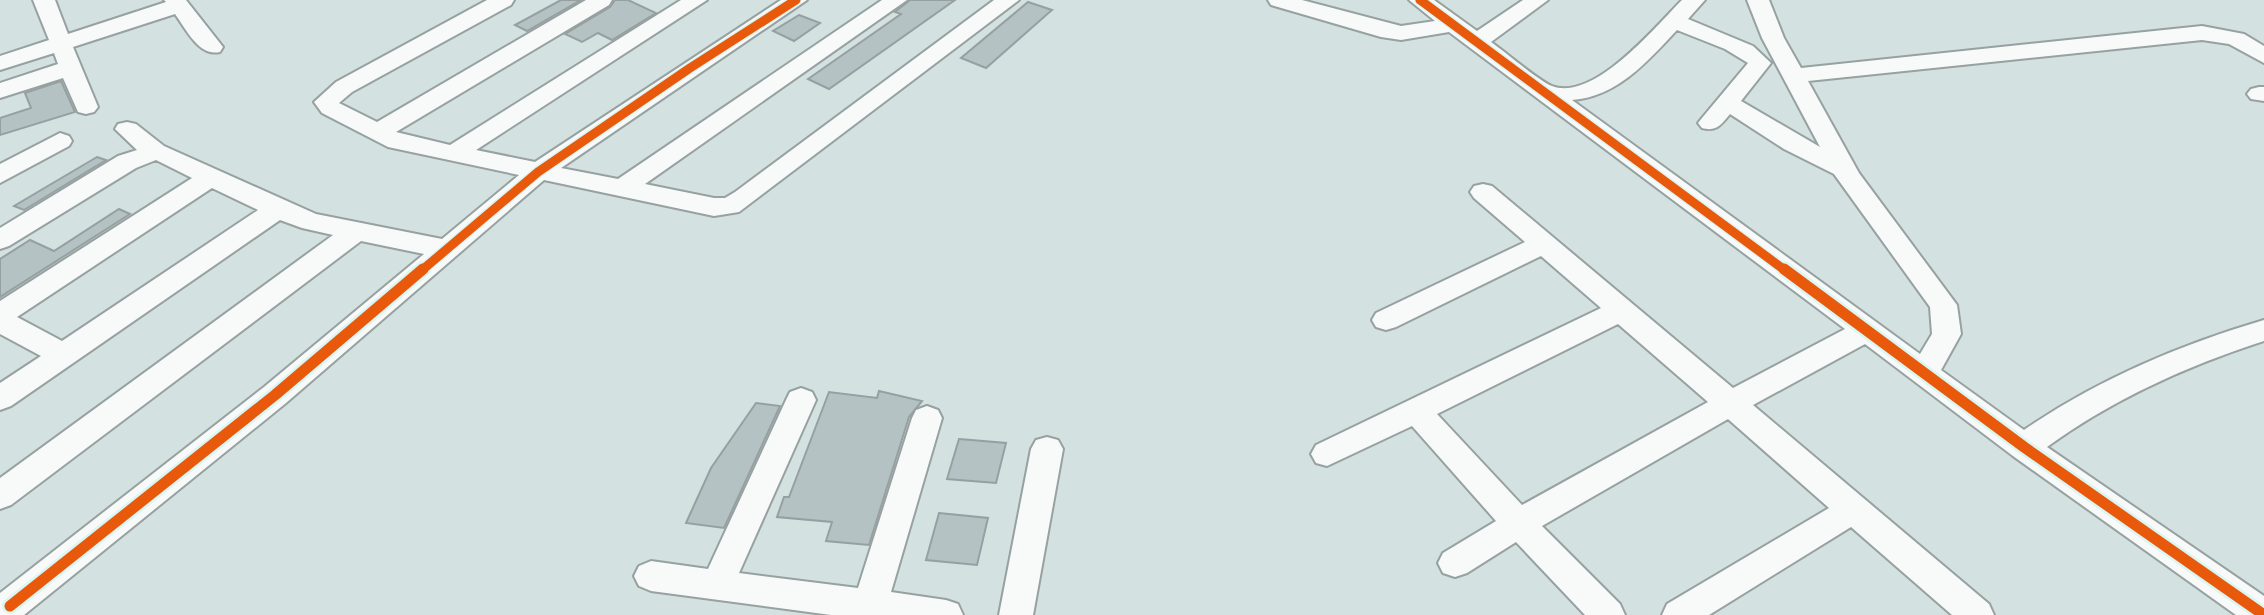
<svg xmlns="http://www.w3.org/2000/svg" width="2264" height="615" font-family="Ubuntu,sans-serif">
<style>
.building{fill:#b5c2c4;stroke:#96a0a2;stroke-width:2}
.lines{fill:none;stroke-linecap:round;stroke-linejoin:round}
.minor-casing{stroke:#96a1a0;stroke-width:4}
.minor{fill:#f8fafa;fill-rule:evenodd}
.cycleway-far1-casing{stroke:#daf5f2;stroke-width:12}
.cycleway-casing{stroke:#daf5f2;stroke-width:16}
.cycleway-far1{stroke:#e8590c;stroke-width:9}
.cycleway{stroke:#e8590c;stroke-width:11}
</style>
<rect width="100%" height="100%" fill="#d3e1e0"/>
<path class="building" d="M 561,0 L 581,0 L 527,31 L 515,25 Z
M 615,0 L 628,0 L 656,13 L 612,40 L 598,33 L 582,42 L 565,34 L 610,7 Z
M 910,0 L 955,0 L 829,89 L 808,79 L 901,14 L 895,12 Z
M 1028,2 L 1052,10 L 986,68 L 961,58 Z
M 799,15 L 820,23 L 794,41 L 773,31 Z
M 61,81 L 75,112 L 0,135 L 0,118 L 31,108 L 25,93 Z
M 97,157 L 106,160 L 24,210 L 14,206 Z
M 119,209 L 130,214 L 0,297 L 0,259 L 30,240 L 54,251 Z
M 879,391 L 922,401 L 909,417 L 869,545 L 826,541 L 832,522 L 777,517 L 784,497 L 789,497 L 829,392 L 877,398 Z
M 756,403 L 780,406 L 724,528 L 686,523 L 711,468 Z
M 959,439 L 1006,443 L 996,483 L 947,479 Z
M 939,513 L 988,518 L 977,565 L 926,560 Z"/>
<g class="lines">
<g class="minor-casing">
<path id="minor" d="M 33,0 L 55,0 L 68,34 L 166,2 L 164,0 L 186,0 L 223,47 L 220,52 C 199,57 186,29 175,14 L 73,47 L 98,107 L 94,112 L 86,114 L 78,112 L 63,78 L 0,98 L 0,83 L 58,64 L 54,53 L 0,70 L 0,56 L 49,40 Z
M 487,0 L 514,0 L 511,5 L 352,92 L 339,103 L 377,122 L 586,0 L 612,0 L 609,5 L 396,132 L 450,145 L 681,0 L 707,0 L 476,150 L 535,162 L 781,0 L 807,0 L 561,168 L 618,179 L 882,0 L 907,0 L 645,184 L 714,198 L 725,198 L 735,192 L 994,0 L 1019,0 L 739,212 L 714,216 L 544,180 L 286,403 L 24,615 L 0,615 L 0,593 L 264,387 L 424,254 L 361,241 L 11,505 L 0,509 L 0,478 L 333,235 L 302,228 L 280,220 L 11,406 L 0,410 L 0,383 L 41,356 L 0,334 L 0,301 L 192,178 L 156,160 L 136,168 L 9,246 L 0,249 L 0,228 L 118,156 L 137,150 L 115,129 L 118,124 L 127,122 L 136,124 L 164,146 L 316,214 L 442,239 L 519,175 L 388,147 L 322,113 L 314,102 L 336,82 ZM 212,188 L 258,210 L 62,341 L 17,317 Z
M 1268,0 L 1302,0 L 1401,26 L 1435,21 L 1409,0 L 1434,0 L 1477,31 L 1523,0 L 1548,0 L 1491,42 C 1504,51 1539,81 1552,86 C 1594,102 1656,26 1682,0 L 1705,0 L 1688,19 L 1753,46 L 1771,63 L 1741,101 L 1820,147 L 1762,38 L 1747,0 L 1769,0 L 1784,38 L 1801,68 L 2202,26 L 2244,34 L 2264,46 L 2264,63 L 2229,44 L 2202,40 L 1808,81 L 1859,173 L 1957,305 L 1961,334 L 1941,370 L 2024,430 C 2097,380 2179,345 2264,320 L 2264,341 C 2187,366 2113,399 2047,447 L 2264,596 L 2264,615 L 2236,615 L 2013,456 L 1865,344 L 1753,405 L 1989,604 L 1994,615 L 1952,615 L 1851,527 L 1709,615 L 1662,615 L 1667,604 L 1829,508 L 1728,419 L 1542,526 L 1620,604 L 1625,615 L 1585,615 L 1516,542 L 1467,573 L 1455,577 L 1443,573 L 1438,563 L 1443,553 L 1496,521 L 1412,426 L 1327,466 L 1316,463 L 1311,454 L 1316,445 L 1601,308 L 1541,256 L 1396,327 L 1386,330 L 1376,327 L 1372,320 L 1376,313 L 1525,242 L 1474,198 L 1470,192 L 1474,186 L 1483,184 L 1492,186 L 1733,388 L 1845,329 L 1449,32 L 1401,40 L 1381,37 L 1271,5 ZM 1677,30 L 1725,49 L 1748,63 L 1702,118 L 1698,123 L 1702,128 C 1716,132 1721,125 1730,114 L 1784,149 L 1834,174 L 1930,307 L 1932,334 L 1920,354 L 1572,100 C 1617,97 1648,61 1677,30 ZM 1618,324 L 1708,402 L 1522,505 L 1437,414 Z
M 2259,87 L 2264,87 L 2264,101 L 2251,99 L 2247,94 L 2251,89 Z
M 60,133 L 69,136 L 72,141 L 69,146 L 0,183 L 0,164 Z
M 801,388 L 812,392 L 816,400 L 739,573 L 858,588 L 912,418 L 916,410 L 927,406 L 938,410 L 942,418 L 891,592 L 946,600 L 958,604 L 963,615 L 831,615 L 651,591 L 639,586 L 634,576 L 639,566 L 651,561 L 708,569 L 786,400 L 790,392 Z
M 1047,437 L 1058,440 L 1063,449 L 1033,615 L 999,615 L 1031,449 L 1036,440 Z"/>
</g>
<use href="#minor" class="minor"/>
<g class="cycleway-far1-casing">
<path id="cycleway-far1" d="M 1420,0 L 1786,271
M 421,271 L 538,172 L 690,68 L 796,0"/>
</g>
<g class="cycleway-casing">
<path id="cycleway" d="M 1784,269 L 2024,447 L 2264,615
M 10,606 L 275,395 L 423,269"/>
</g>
<use href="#cycleway-far1" class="cycleway-far1"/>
<use href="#cycleway" class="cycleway"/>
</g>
</svg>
